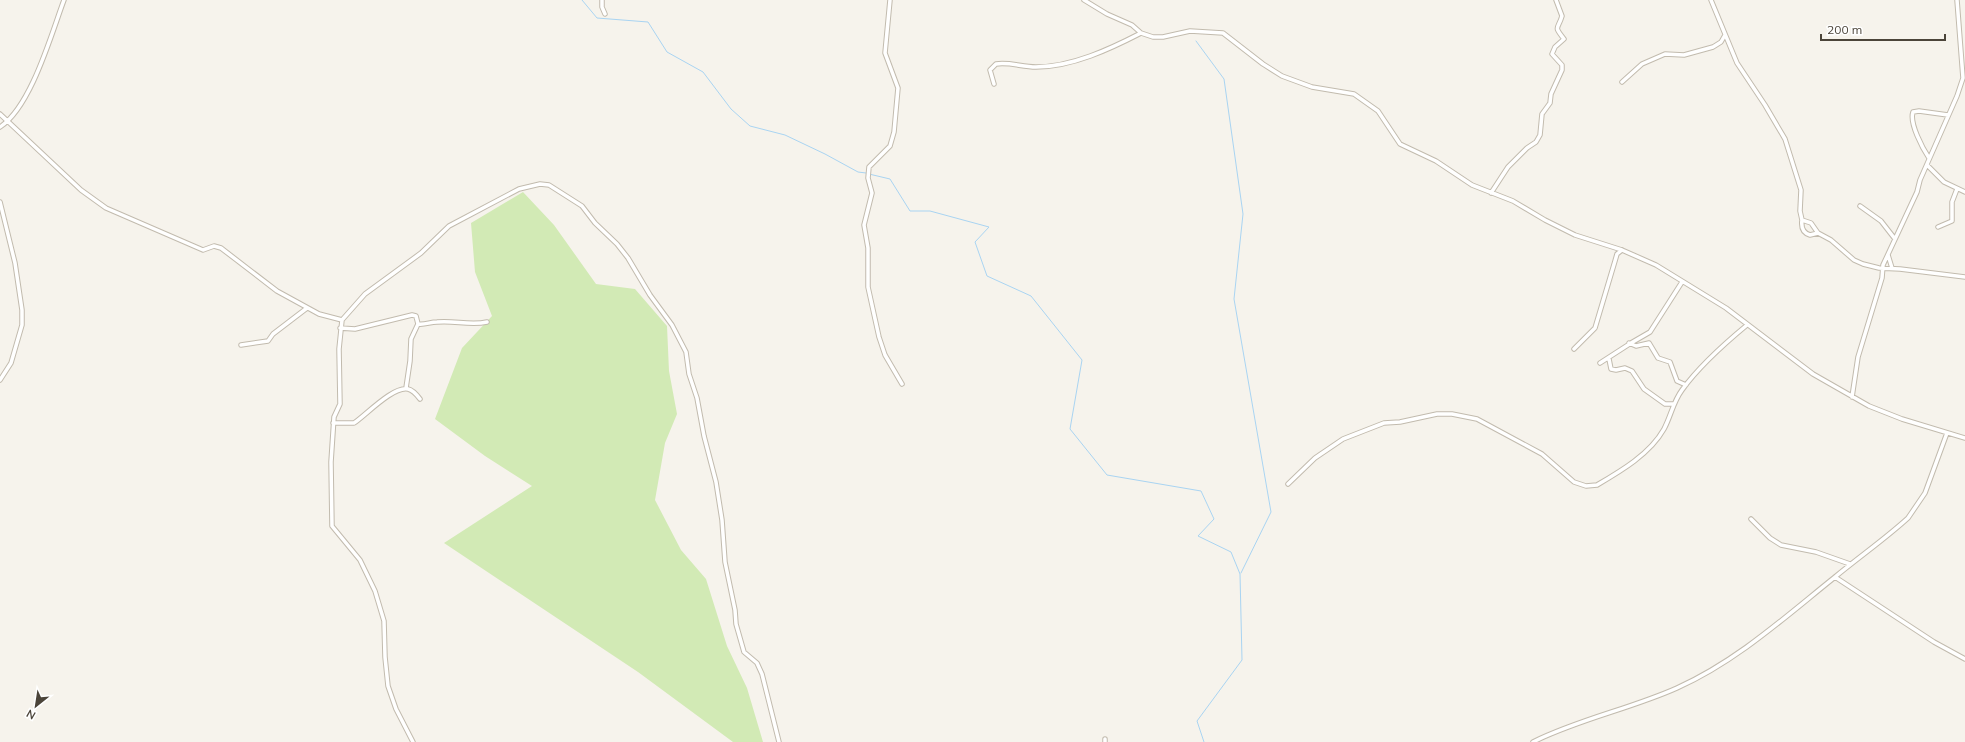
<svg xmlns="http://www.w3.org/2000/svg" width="1965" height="742" font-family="Mulish,sans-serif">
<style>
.green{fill:#d2eab5}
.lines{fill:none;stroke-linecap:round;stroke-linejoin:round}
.stream{stroke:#a9d4f2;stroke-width:1}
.minor-casing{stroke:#c2bbae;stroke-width:5.5}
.minor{stroke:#fff;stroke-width:3.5}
</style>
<rect width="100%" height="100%" fill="#f6f3ec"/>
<path class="green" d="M 523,192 L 554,225 L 596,284 L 635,289 L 667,326 L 669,371 L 677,414 L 665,443 L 655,500 L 681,550 L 706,579 L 727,646 L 747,688 L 763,742 L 733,742 L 638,672 L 444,543 L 532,486 L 485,456 L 435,419 L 462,348 L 492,316 L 475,272 L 471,223 Z"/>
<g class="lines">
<path class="stream" d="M 582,0 L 597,18 L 648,22 L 667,52 L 703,72 L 731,109 L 750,126 L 785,135 L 825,154 L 858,172 L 866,173
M 1196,41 L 1224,79 L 1243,214 L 1234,299 L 1271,512 L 1241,573
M 869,174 L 890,179 L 910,211 L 930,211 L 989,227 L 975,242 L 987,276 L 1031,296 L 1082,360 L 1070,429 L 1107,475 L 1201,491 L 1214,519 L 1198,536 L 1231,552 L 1240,574 L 1242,660 L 1197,721 L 1204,742"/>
<g class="minor-casing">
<path id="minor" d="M 602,0 L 602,7 L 605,14
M 890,0 L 885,53 L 898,88 L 894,132 L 890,146 L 869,167 L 868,178 L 872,193 L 864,225 L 868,248 L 868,287 L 879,337 L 885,355 L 902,384
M 1084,0 L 1107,14 L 1132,25 L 1141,33 L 1153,37 L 1163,37 L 1190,31 L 1223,33 L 1263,64 L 1282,76 L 1312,87 L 1354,94 L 1378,111 L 1400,144 L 1436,161 L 1472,185 L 1513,201 L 1545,220 L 1575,235 L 1622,250 L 1656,265 L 1726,308 L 1813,374 L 1869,406 L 1902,419 L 1965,438
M 1711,0 L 1737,63 L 1765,105 L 1785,139 L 1801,190 L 1800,211 L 1802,220 L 1811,223 L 1818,233 L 1831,240 L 1854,260 L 1863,264 L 1879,268 L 1900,269 L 1965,277
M 1622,82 L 1642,64 L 1665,54 L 1684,55 L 1713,47 L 1721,42 L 1725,35
M 994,84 L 990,70 L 996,64 C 1010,62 1022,67 1036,67 C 1072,67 1110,49 1141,33
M 0,114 L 81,190 L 106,208 L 203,250 L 214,246 L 221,248 L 277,291 L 319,314 L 342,320 L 339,349 L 340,404 L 334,417 L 331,462 L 332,526 L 360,560 L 375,591 L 384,621 L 385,657 L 388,686 L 396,709 L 413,742
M 0,127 C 31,107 51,35 64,0
M 1929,158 C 1923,149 1909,123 1913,112 L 1919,111 L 1948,115
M 1927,165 L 1944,182 L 1965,192
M 1491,193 L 1508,167 L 1527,148 L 1536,142 L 1540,135 L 1542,114 L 1550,103 L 1551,94 L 1562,70 L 1562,65 L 1552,54 L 1555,47 L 1564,39 C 1553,25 1558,30 1562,16 L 1556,0
M 0,202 L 15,263 L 22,310 L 22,325 L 11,363 L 0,380
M 1860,206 L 1881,221 L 1895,239
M 1802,220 C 1801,227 1803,233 1810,235 L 1818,233
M 1938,227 L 1952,221 L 1952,202 L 1957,189
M 1888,255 L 1892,268
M 342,320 L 365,294 L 421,253 L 449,226 L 519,189 L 540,184 L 549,185 L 582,206 L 595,223 L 617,244 L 628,258 L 650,295 L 672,325 L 686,352 L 689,374 L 697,398 L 704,436 L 716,482 L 722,520 L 725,562 L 735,610 L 736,624 L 744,652 L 757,663 L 762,674 L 779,742
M 340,328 L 355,329 L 412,315 L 416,316 L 418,324 C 425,325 430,322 437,322 C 454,320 470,326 487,322
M 1629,343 L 1636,346 L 1649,343 L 1658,358 L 1670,362 L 1677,381 L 1686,385
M 241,345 L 268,341 L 273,334 L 307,308
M 1574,349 L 1595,328 L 1615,261 L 1617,254 L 1622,250
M 1609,359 L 1611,369 L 1616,370 L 1625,368 L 1632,371 L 1644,389 L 1665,404 L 1673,404
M 1600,363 L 1631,343 L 1650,332 L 1682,282
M 406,388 L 410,361 L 411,339 L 418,324
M 1852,397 L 1858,357 L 1882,278 L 1883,265 L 1917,192 L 1920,180 L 1957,96 L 1963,78 L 1957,0
M 333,423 L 354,423 C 366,415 393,386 408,389 C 413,390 417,395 420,399
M 1288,484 L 1315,458 L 1343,439 L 1384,423 L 1400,422 L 1437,414 L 1452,414 L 1477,419 L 1542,454 L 1574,482 L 1586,486 L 1597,485 C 1621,471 1650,454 1664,429 C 1671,416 1673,402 1682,390 C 1700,365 1724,344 1747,325
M 1751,519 L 1770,538 L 1781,545 L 1816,552 L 1850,564
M 1835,577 L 1934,642 L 1965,659
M 1105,739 L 1105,742
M 1533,742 C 1579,719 1630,709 1677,688 C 1737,661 1785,617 1835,577 C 1859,557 1885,539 1908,518 L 1925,493 L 1947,433"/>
</g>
<use href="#minor" class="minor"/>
</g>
<g transform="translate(36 706) rotate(210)" stroke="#ffffff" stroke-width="3" paint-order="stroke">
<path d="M0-3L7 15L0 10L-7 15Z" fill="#4b4439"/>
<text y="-6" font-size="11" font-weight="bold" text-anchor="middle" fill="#4b4439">N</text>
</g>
<path d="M1821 34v6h124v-6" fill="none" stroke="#4b4439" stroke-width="2"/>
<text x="1827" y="34" font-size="12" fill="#4b4439" stroke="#ffffff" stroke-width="3" paint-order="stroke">200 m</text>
</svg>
